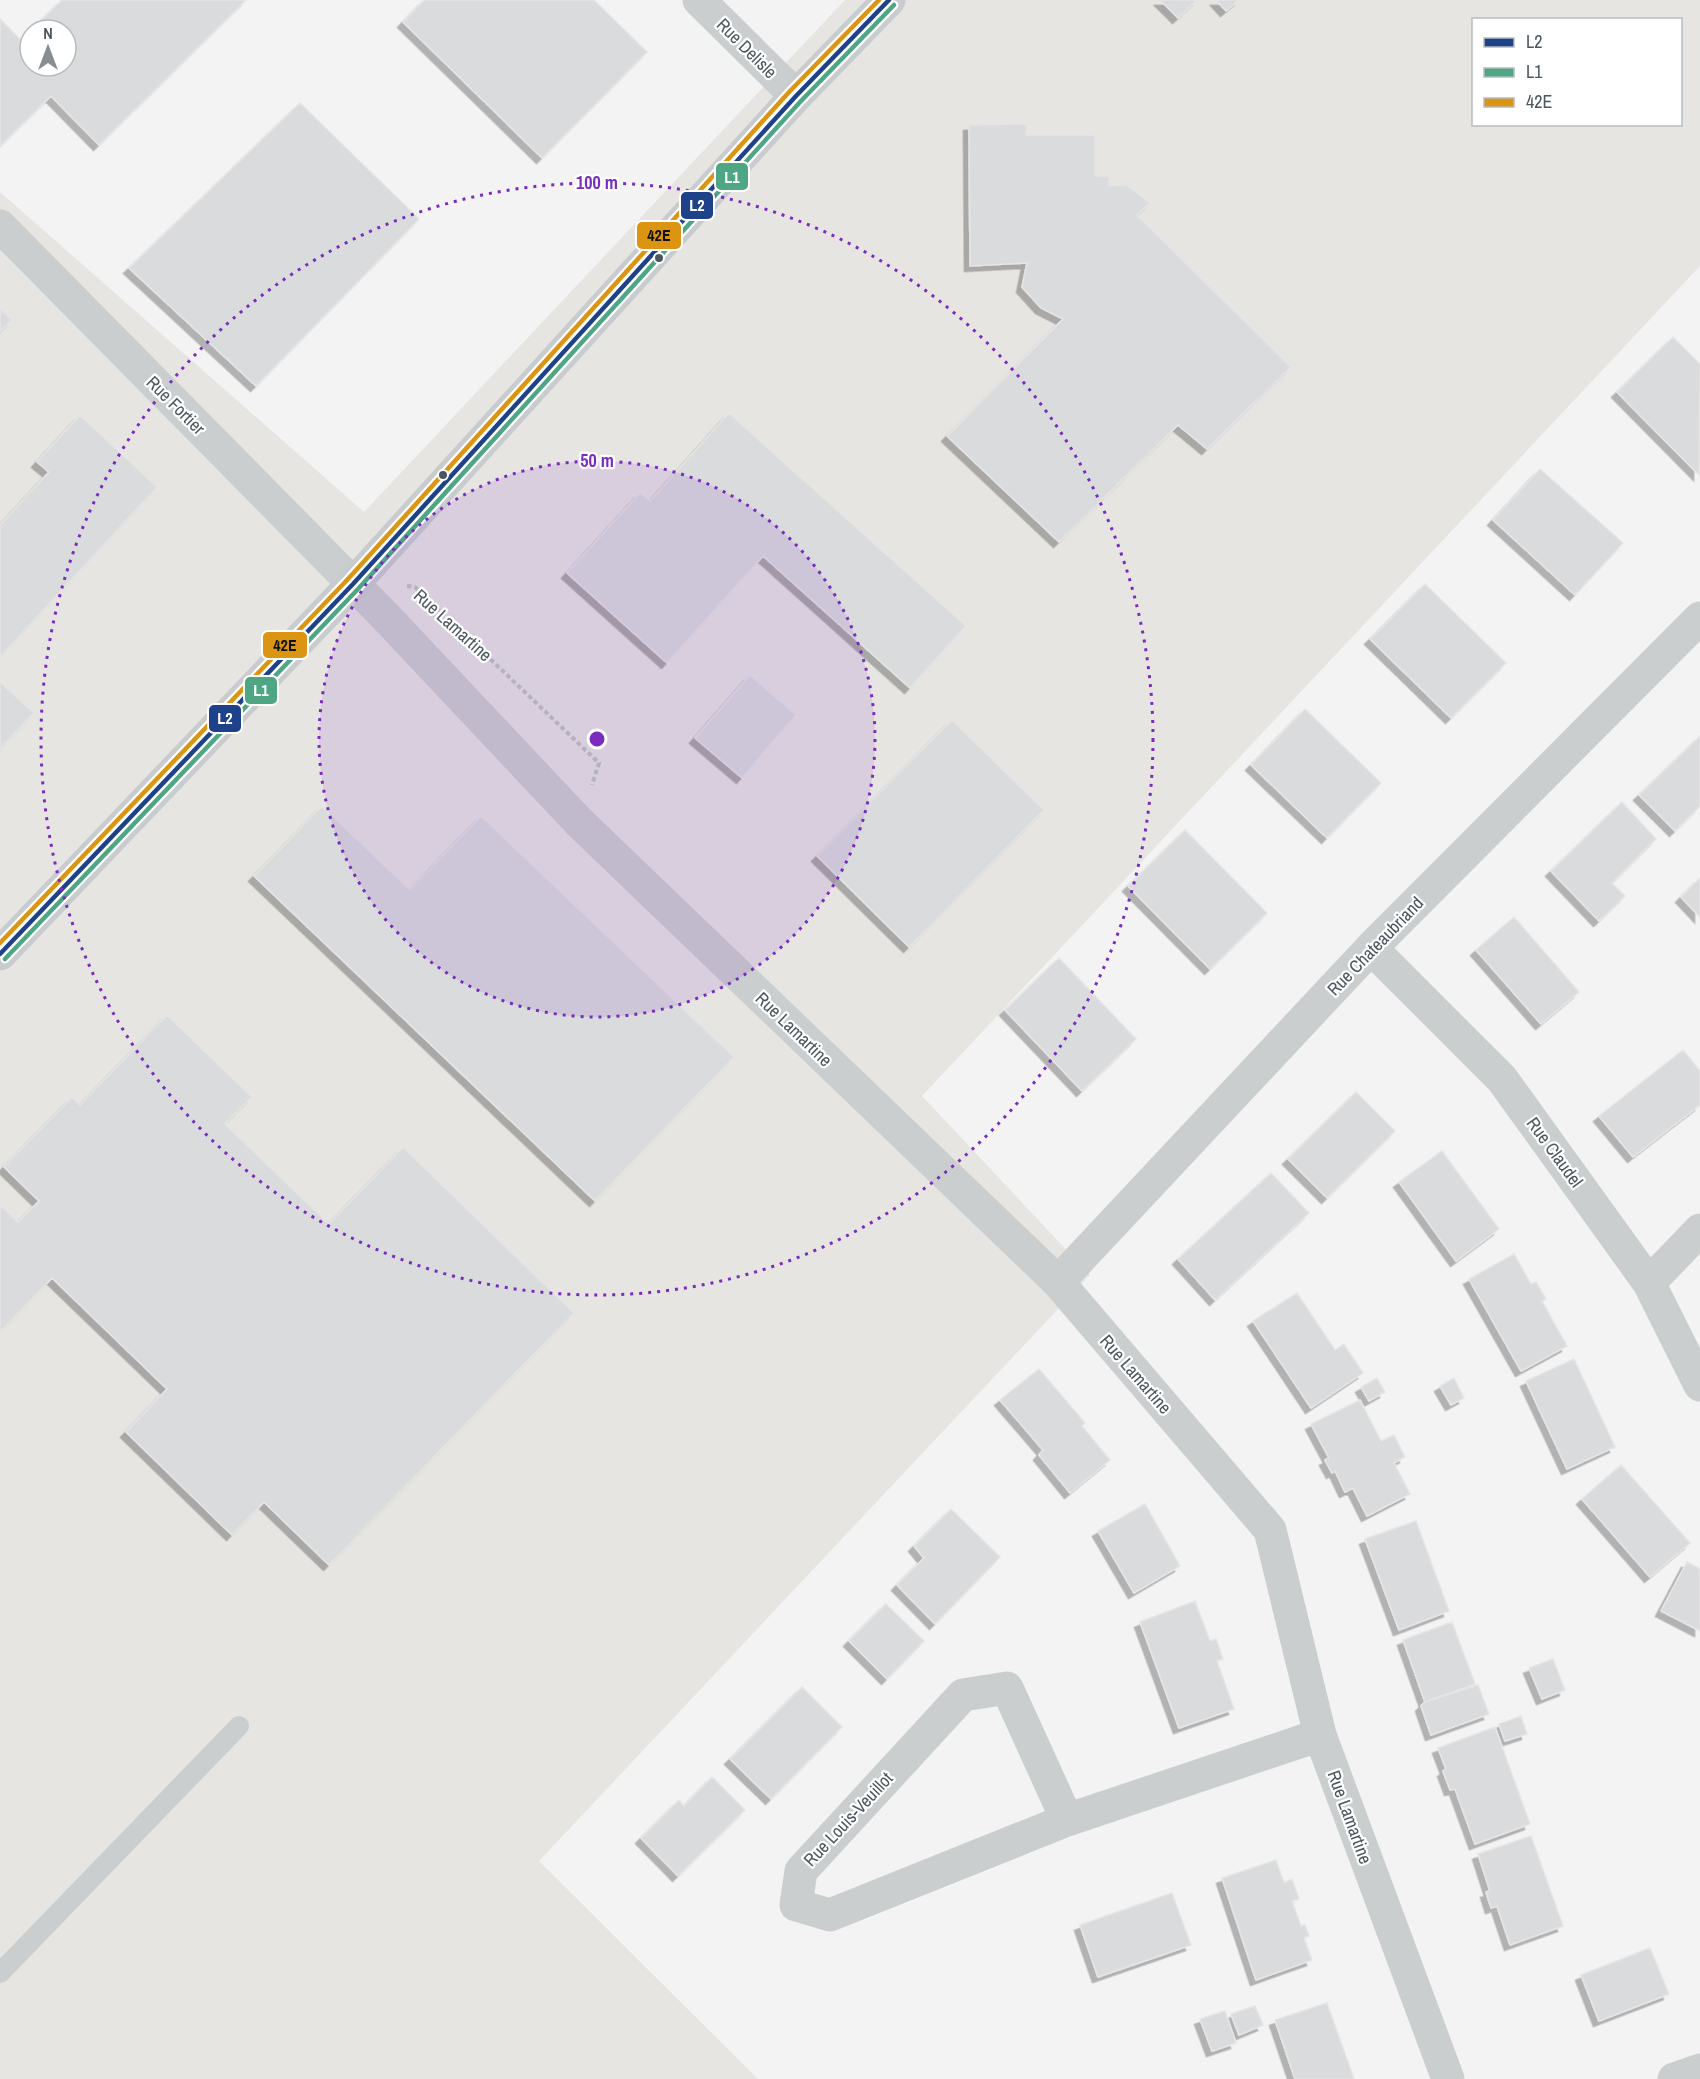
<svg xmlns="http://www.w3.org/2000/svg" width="1700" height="2079" font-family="'Archivo Narrow',sans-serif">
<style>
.commercial{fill:#e6e5e2;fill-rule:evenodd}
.building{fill:#d9dbdc;stroke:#e5e5e6;stroke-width:1.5;filter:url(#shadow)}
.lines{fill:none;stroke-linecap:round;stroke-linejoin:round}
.path{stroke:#bbc5c1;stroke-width:4;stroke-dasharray:4.5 3;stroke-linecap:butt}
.service{stroke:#cbcece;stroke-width:20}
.minor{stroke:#cbcece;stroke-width:33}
.primary{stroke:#c8ccce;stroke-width:33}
.bus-1-casing{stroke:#fff;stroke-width:9}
.bus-2-casing{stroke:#fff;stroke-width:9}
.bus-3-casing{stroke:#fff;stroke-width:9}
.bus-1{stroke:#1e4289;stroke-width:4.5}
.bus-2{stroke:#4ea685;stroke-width:4.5}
.bus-3{stroke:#db9513;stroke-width:4.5}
.ring{fill:none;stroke:#7b2cbf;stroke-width:3;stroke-dasharray:3 6}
.bus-dot{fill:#4b575e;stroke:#fff;stroke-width:2}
.labels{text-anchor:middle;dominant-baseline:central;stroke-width:4.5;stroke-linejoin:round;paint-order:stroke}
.street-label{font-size:18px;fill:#4b575e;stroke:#fff}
.centre{fill:#7b2cbf;stroke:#fff;stroke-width:3}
.ring-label{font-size:18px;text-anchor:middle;font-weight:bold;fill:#7b2cbf;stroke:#fff;stroke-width:4.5;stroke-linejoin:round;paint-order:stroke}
.line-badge{stroke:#fff;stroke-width:2}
.badge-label{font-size:16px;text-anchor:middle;font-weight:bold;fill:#fff}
.pale-badge-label{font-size:16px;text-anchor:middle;font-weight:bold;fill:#111}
</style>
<defs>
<filter id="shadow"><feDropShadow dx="-5.5" dy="5.5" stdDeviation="0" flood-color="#0004"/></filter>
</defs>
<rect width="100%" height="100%" fill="#f3f3f3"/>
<path class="commercial" d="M 845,0 L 1700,0 L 1700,266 L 922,1096 L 1090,1275 L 539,1861 L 758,2079 L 0,2079 L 0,192 L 364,512 ZM 1474,20 L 1680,20 L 1680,124 L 1474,124 Z"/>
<path class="building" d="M 62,0 L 246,0 L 99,145 L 51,96 L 0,146 L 0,19 L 21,40 L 30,31 L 30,66 L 66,66 L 66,30 L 31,30 Z
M 424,0 L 594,0 L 647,52 L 542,158 L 403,22 Z
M 1160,0 L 1197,0 L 1178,18 Z
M 1216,0 L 1239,0 L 1226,11 Z
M 300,103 L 419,219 L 256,386 L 129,268 Z
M 1027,124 L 1026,135 L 1095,135 L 1095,176 L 1109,176 L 1109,186 L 1126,185 L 1150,203 L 1137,215 L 1291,367 L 1207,449 L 1178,425 L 1059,542 L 947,436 L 1063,319 L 1041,308 L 1022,287 L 1027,263 L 970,266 L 969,125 Z
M 0,308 L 12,320 L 0,332 Z
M 1673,337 L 1700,364 L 1699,475 L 1617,392 Z
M 729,413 L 966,626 L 910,688 L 763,556 L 667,663 L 567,573 L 640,493 L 650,501 Z
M 80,415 L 157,487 L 0,657 L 0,525 L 49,472 L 37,462 Z
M 1540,469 L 1623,543 L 1575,595 L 1493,520 Z
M 1425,584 L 1506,663 L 1451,718 L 1370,639 Z
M 750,675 L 796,715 L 742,778 L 695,738 Z
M 0,682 L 34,713 L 0,749 Z
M 1305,709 L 1381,783 L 1327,838 L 1251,765 Z
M 952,720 L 1044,810 L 909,947 L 817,856 Z
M 1700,736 L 1700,806 L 1675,831 L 1639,795 Z
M 1622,802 L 1656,839 L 1612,883 L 1625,896 L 1599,921 L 1551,871 Z
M 322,806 L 410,890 L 481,816 L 734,1057 L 595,1201 L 254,876 Z
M 1185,830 L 1267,913 L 1210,969 L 1128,886 Z
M 1700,878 L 1700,917 L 1681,897 Z
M 1514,917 L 1579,992 L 1541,1024 L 1476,950 Z
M 1059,958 L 1136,1039 L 1082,1091 L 1005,1010 Z
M 167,1015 L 252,1097 L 225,1124 L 329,1224 L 403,1147 L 574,1313 L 329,1565 L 264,1502 L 232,1535 L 126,1432 L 167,1389 L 52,1278 L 0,1332 L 0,1205 L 18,1222 L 39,1201 L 4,1167 L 72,1097 L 80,1105 Z
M 1683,1050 L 1700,1071 L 1700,1105 L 1633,1157 L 1599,1116 Z
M 1356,1092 L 1395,1131 L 1327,1198 L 1288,1159 Z
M 1442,1151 L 1499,1229 L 1456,1261 L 1399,1182 Z
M 1271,1173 L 1309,1213 L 1215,1300 L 1178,1259 Z
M 1514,1254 L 1531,1284 L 1536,1282 L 1546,1299 L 1542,1301 L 1567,1346 L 1521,1371 L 1469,1279 Z
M 1297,1293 L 1335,1350 L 1344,1344 L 1363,1373 L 1311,1408 L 1253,1321 Z
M 1574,1359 L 1615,1447 L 1567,1469 L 1526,1381 Z
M 1039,1369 L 1085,1423 L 1082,1426 L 1110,1460 L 1070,1493 L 1039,1455 L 1043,1450 L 1000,1400 Z
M 1377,1378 L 1385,1392 L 1369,1401 L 1361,1387 Z
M 1454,1378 L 1464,1398 L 1451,1405 L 1440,1386 Z
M 1360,1400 L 1381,1441 L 1394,1435 L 1405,1457 L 1394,1463 L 1410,1494 L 1367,1516 L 1353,1488 L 1345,1492 L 1335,1471 L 1332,1473 L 1325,1460 L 1329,1458 L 1311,1424 Z
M 1621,1465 L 1690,1543 L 1650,1577 L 1582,1499 Z
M 1145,1504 L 1180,1566 L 1134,1593 L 1098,1531 Z
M 951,1509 L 1000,1557 L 935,1624 L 897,1585 L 924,1558 L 914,1546 Z
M 1416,1521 L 1449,1611 L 1399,1630 L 1365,1539 Z
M 1687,1562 L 1700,1569 L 1700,1631 L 1661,1611 Z
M 1195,1601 L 1210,1641 L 1216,1639 L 1223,1659 L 1217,1661 L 1234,1709 L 1179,1728 L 1140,1622 Z
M 886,1604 L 924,1641 L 887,1679 L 849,1641 Z
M 1452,1622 L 1475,1684 L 1425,1702 L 1403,1640 Z
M 1553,1659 L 1565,1690 L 1542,1699 L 1529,1668 Z
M 1478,1685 L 1489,1714 L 1431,1735 L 1421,1706 L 1425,1702 Z
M 802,1687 L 842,1727 L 771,1799 L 730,1759 Z
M 1521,1716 L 1527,1734 L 1505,1741 L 1499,1724 Z
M 1495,1727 L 1530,1824 L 1475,1844 L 1455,1789 L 1450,1790 L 1443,1771 L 1446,1769 L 1438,1748 Z
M 712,1777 L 745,1810 L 678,1876 L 641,1838 L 679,1800 L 684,1806 Z
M 1531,1836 L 1563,1926 L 1510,1945 L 1497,1906 L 1491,1908 L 1486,1892 L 1490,1891 L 1478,1854 Z
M 1276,1860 L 1284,1883 L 1292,1879 L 1299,1899 L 1292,1901 L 1301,1926 L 1305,1925 L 1309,1936 L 1304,1938 L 1312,1960 L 1256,1980 L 1222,1878 Z
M 1172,1893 L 1191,1945 L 1098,1977 L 1080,1925 Z
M 1650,1948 L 1669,1994 L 1599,2021 L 1581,1975 Z
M 1327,2003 L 1354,2079 L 1295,2079 L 1275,2020 Z
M 1255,2006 L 1263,2025 L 1239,2035 L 1231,2014 Z
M 1225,2011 L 1236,2043 L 1212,2051 L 1200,2019 Z"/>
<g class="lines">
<path class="path" d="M 407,586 L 415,587 L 599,763 L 592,785"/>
<path class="service" d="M 0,1973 L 239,1726"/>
<path class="minor" d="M 699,0 L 796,96
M 0,226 L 385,616 L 579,822 L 1058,1282 L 1270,1530 L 1320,1735 L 1448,2079
M 1371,948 L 1502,1079 L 1649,1283 L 1700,1385
M 1058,1282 L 1371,948 L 1700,618
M 1649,1283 L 1700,1230
M 1067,1820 L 1007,1688 L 963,1695 L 801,1871 L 796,1905 L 830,1915 L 1067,1820 L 1320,1735
M 1674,2079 L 1700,2070"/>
<path class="primary" d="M 0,954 L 353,584 L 796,96 L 889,0"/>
<g class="bus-1-casing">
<path id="bus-1" d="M 0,954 L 353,584 L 796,96 L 889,0"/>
</g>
<g class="bus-2-casing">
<path id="bus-2" d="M 5,959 L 358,589 L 801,101 L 894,5"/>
</g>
<g class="bus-3-casing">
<path id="bus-3" d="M 0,943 L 348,579 L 790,91 L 879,0"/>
</g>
<use href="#bus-1" class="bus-1"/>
<use href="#bus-2" class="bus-2"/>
<use href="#bus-3" class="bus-3"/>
</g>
<circle cx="597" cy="739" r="278" fill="#7b2cbf" fill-opacity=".12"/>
<g class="ring">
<circle cx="597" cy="739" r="278"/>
<circle cx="597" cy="739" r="556"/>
</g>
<g class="bus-dot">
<circle cx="659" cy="258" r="5"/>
<circle cx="443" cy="475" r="5"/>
</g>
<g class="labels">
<g class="street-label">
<text transform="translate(747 48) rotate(45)">Rue Delisle</text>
<text transform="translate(176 405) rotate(45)">Rue Fortier</text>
<text transform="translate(453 625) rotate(42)">Rue Lamartine</text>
<text transform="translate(1375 946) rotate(-46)">Rue Chateaubriand</text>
<text transform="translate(794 1029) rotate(44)">Rue Lamartine</text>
<text transform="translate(1555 1152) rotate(54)">Rue Claudel</text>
<text transform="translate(1136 1374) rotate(49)">Rue Lamartine</text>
<text transform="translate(1350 1817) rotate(70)">Rue Lamartine</text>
<text transform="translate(848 1819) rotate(-47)">Rue Louis-Veuillot</text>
</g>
</g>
<circle cx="597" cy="739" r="9" class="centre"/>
<g class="ring-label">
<text x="597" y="189">100 m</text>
<text x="597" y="467">50 m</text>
</g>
<g class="line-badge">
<rect x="715" y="162" width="34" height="29" rx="6" fill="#4ea685"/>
<rect x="680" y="191" width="34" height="29" rx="6" fill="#1e4289"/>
<rect x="636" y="221" width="46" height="29" rx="6" fill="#db9513"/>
<rect x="262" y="631" width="46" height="28" rx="6" fill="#db9513"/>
<rect x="244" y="676" width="34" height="29" rx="6" fill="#4ea685"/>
<rect x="208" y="704" width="34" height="29" rx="6" fill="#1e4289"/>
</g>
<g class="badge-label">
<text x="732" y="183">L1</text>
<text x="697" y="211">L2</text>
<text x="261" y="696">L1</text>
<text x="225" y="724">L2</text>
</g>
<g class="pale-badge-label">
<text x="659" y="241">42E</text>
<text x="285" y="651">42E</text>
</g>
<rect x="1472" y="18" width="210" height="108" fill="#ffffff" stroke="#b7bcbf" stroke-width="1.5"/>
<rect x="1484" y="38" width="30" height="9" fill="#1e4289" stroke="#b7bcbf" stroke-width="1.5"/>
<text x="1526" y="48" font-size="18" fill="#4b575e">L2</text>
<rect x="1484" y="68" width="30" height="9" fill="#4ea685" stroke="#b7bcbf" stroke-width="1.5"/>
<text x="1526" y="78" font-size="18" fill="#4b575e">L1</text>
<rect x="1484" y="98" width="30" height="9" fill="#db9513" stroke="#b7bcbf" stroke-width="1.5"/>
<text x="1526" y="108" font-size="18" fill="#4b575e">42E</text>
<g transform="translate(48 48)"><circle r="28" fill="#ffffff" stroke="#b7bcbf" stroke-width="1.5"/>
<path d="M0-4.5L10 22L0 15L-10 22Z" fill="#868e92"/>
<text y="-9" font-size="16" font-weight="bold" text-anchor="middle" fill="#4b575e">N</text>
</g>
</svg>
